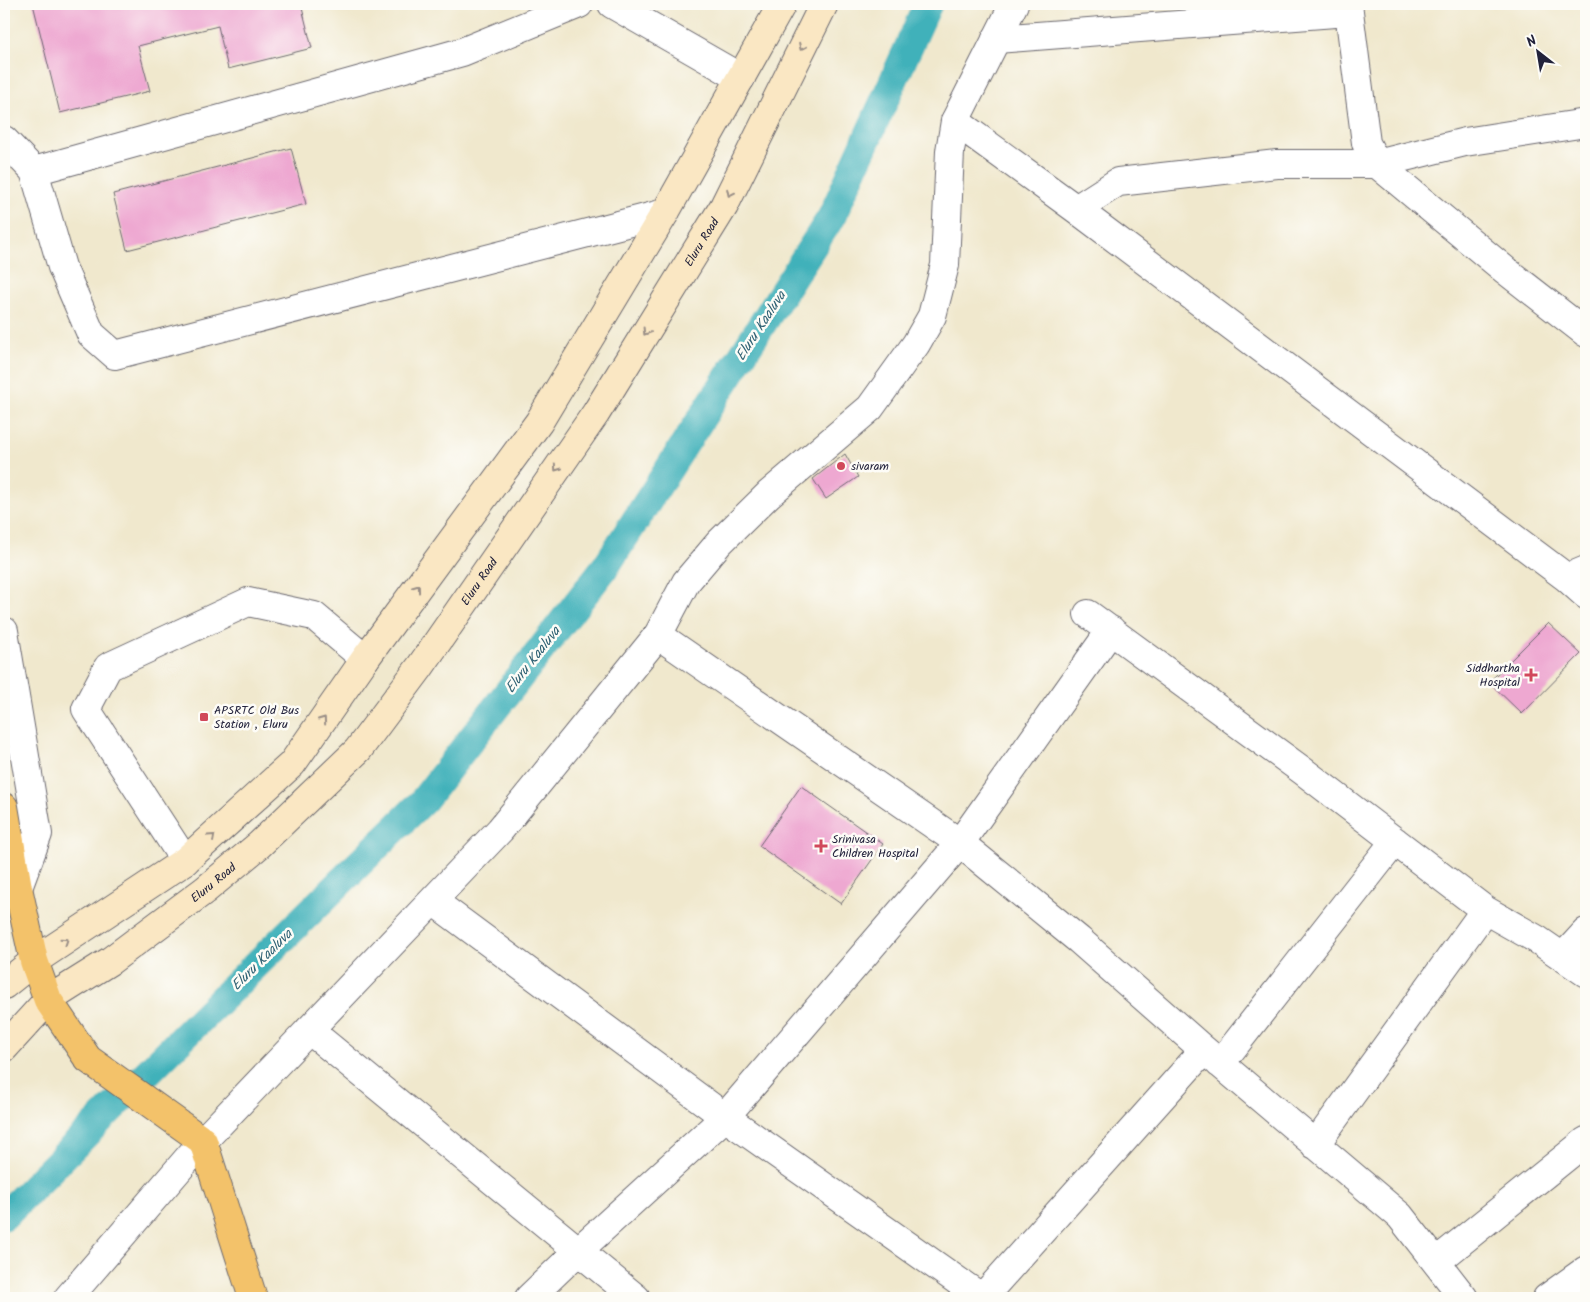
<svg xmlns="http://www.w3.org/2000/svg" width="1590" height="1302" font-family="Kalam,sans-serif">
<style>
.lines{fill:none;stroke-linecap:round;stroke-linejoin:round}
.canal{stroke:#41b1ba;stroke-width:29}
.building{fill:#eea8d1}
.minor-casing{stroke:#6a676e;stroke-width:30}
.tertiary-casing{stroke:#6a676e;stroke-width:30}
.secondary-casing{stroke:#6a676e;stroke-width:30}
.primary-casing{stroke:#6a676e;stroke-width:30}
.minor{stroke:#fff;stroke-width:28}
.tertiary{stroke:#fff;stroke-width:28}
.secondary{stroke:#fae7c3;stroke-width:28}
.primary{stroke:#f3c26a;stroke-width:28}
.oneway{stroke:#998e86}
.poi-dot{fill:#d1495b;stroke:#fdfcf7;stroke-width:2}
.labels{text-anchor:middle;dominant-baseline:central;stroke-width:5;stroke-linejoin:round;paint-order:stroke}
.street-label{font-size:12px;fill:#22223b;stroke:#fdfcf7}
.poi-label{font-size:12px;fill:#22223b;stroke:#fdfcf7;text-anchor:start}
.water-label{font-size:14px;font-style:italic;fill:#306274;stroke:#fdfcf7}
</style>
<rect width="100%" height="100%" fill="#fdfcf7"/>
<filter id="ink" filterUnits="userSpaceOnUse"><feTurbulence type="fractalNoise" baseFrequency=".02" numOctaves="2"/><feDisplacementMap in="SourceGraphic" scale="10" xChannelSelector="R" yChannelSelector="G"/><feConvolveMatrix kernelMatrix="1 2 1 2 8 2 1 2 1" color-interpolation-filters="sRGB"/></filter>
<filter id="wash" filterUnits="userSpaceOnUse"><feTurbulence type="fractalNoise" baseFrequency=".0096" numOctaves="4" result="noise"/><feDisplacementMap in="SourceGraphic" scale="20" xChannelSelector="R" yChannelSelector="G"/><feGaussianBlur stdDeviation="1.12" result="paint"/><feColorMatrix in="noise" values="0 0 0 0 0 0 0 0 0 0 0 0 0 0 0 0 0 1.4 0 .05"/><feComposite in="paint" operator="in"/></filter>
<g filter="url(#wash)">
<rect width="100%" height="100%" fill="#f0e8cd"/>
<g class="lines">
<path class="canal" d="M 4,1216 L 208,1012 L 423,801 L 606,566 L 832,216 L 928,4"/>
</g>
<g id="blocks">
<path class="building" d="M 33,4 L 301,4 L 312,48 L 228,69 L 218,26 L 138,46 L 150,91 L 60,113 Z
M 291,148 L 306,204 L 127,250 L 113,194 Z
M 845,454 L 858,477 L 826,499 L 813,479 Z
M 1548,623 L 1581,654 L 1522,714 L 1489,682 Z
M 801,786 L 883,844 L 841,904 L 759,846 Z"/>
</g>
</g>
<g filter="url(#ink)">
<use href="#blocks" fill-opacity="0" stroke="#6a676e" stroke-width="1"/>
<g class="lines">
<g class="minor-casing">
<path id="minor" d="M 612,4 L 741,78
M 1348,4 L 1366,143 L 1377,164 L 1465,142 L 1586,123
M 996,39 L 1348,12
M 955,121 L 1076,209 L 1567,578 L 1586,570
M 4,140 L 34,171 L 62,267 L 91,334 L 115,355 L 665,213
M 34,171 L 462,52 L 579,4
M 1076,209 L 1118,182 L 1277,164 L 1377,164 L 1505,270 L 1586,333
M 1567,578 L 1586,595
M 1088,614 L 1303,771 L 1485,910 L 1538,940 L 1586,973
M 4,631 L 38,834 L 18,888 L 12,881
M 658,635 L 960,843 L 1079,940 L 1204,1050 L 982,1298
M 185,861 L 86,709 L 108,667 L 248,602 L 314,616 L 365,659
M 433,901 L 725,1117 L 982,1298
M 1563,957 L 1586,932
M 309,1030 L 636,1298
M 1204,1050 L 1400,1216 L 1464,1298
M 1220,1064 L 1395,841
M 1315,1145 L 1485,910
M 1436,1262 L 1586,1141
M 529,1298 L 578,1251 L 725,1117 L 960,843 L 1111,630
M 1547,1298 L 1586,1270"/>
</g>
<g class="tertiary-casing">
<path id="tertiary" d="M 68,1298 L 203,1141 L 500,830 L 658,635 L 686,582 L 719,543 L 769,494 L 870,408 L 916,344 L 932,316 L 945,265 L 950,151 L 955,121 L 1014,4"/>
</g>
<g class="secondary-casing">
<g id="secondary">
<path d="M 4,985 L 34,961 L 185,861 L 292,764 L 365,659 L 539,422 L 665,213 L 782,4"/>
<path id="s1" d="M 4,1048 L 48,1000 L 110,961 L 205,890 L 259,845 L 358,750 L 420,667 L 596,413 L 724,206 L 824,4"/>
</g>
</g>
<g class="primary-casing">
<path id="primary" d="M 4,807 L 18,888 L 34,961 L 48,1000 L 88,1059 L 203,1141 L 253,1298"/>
</g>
<use href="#minor" class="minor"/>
<use href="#tertiary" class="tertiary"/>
<use href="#secondary" class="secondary"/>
<use href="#primary" class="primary"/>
</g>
<defs><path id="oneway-chevron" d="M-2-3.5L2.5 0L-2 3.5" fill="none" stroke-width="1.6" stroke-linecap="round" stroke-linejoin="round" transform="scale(1.25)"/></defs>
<g class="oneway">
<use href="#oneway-chevron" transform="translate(802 47) rotate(116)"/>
<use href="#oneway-chevron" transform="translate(730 193) rotate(116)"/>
<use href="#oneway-chevron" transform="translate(646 332) rotate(122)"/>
<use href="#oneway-chevron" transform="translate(557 468) rotate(125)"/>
<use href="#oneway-chevron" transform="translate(417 588) rotate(-54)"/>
<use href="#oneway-chevron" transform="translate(323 720) rotate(-55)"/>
<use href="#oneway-chevron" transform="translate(212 837) rotate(-42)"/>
<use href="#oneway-chevron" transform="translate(65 941) rotate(-34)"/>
</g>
</g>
<g class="poi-dot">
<circle cx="841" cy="466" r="5"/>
<path d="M1528.5 667.5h5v5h5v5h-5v5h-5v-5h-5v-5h5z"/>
<rect x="199" y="712" width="10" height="10" rx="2.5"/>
<path d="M818.5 838.5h5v5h5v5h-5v5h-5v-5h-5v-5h5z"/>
</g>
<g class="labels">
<g class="street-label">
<text stroke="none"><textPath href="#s1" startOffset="1078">Eluru Road</textPath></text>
<text stroke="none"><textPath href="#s1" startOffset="672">Eluru Road</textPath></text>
<text stroke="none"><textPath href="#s1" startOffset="268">Eluru Road</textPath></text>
</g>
<g class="poi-label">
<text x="851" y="466">sivaram</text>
<text x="1520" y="668" text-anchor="end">Siddhartha<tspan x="1520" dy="14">Hospital</tspan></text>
<text x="214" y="710">APSRTC Old Bus<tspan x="214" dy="14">Station , Eluru</tspan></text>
<text x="832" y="839">Srinivasa<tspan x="832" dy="14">Children Hospital</tspan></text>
</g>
<g class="water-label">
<text transform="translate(761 326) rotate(-57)">Eluru Kaaluva</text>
<text transform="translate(533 660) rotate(-52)">Eluru Kaaluva</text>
<text transform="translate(262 960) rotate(-45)">Eluru Kaaluva</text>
</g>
</g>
<rect width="1590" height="1302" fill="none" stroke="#fdfcf7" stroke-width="20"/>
<g transform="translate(1538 52) rotate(329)" stroke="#fdfcf7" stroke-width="4" paint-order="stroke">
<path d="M0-4L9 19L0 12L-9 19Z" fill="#22223b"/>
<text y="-8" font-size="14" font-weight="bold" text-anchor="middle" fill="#22223b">N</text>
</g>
</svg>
